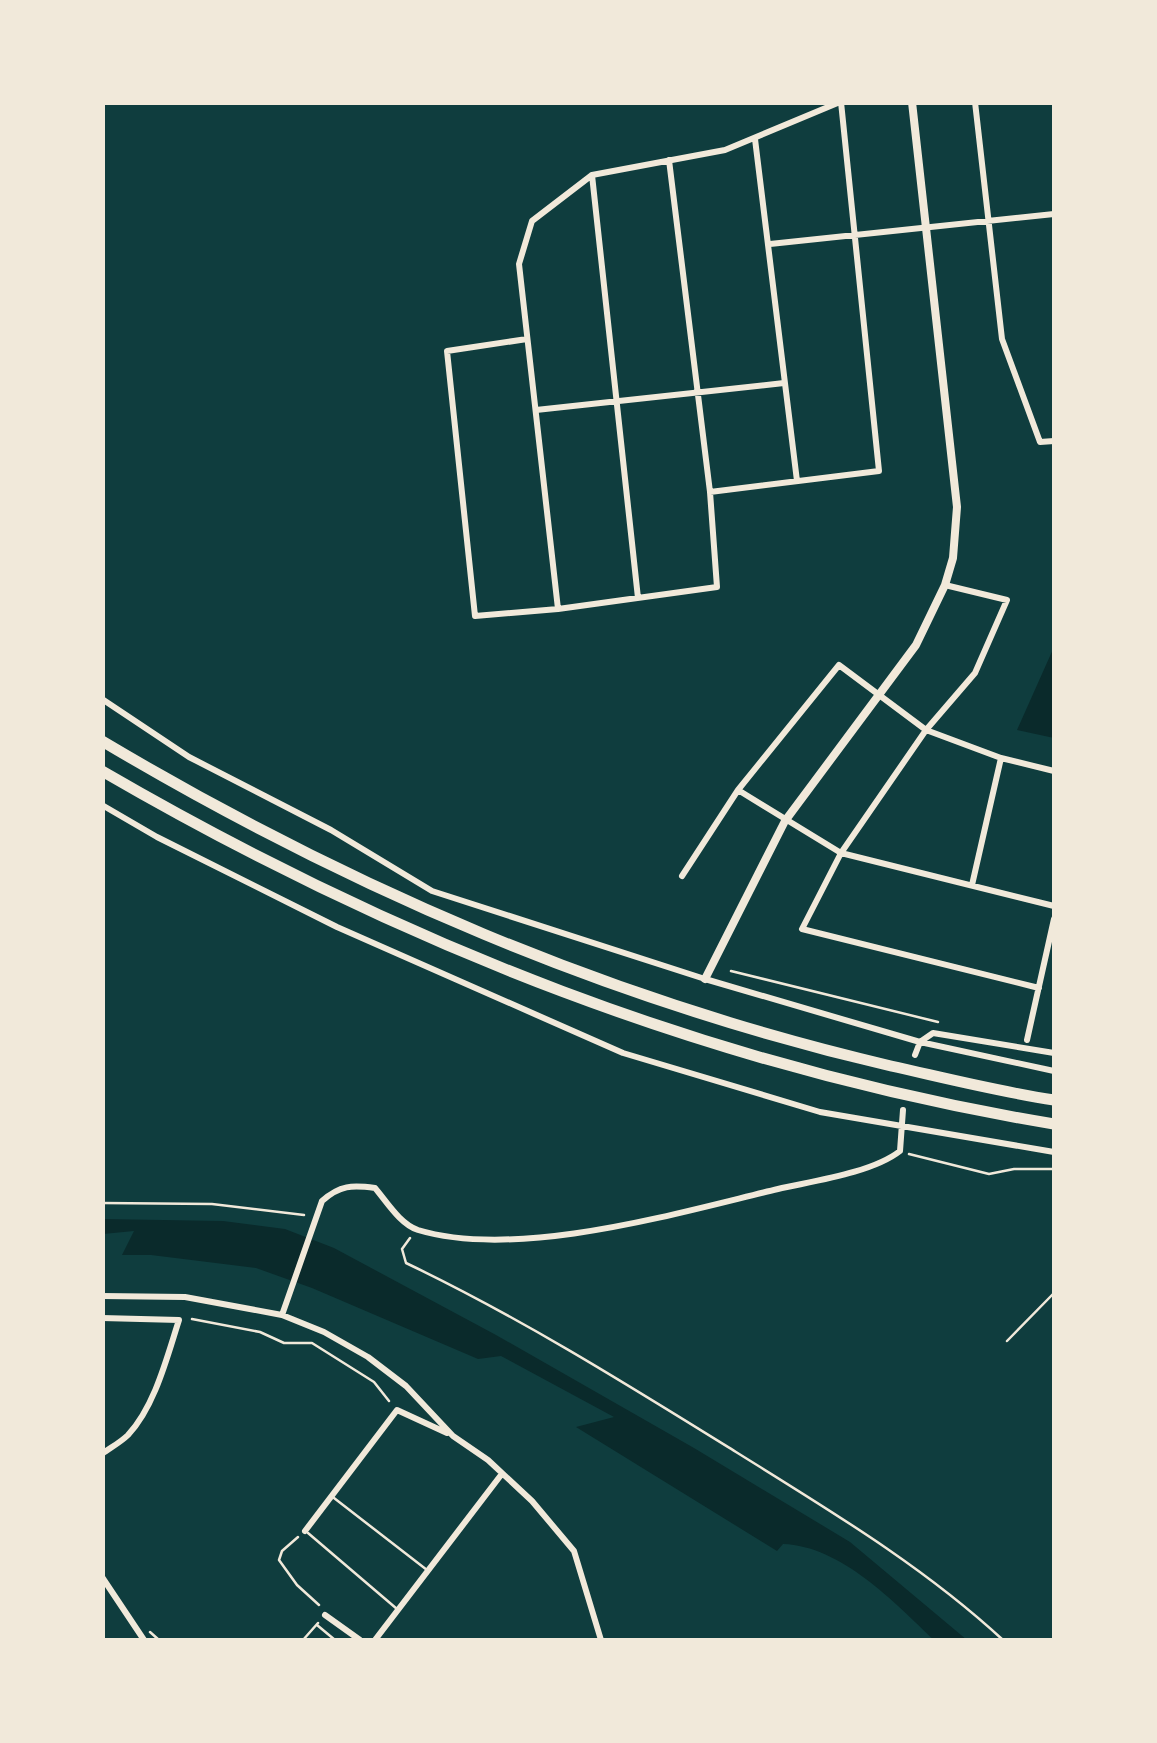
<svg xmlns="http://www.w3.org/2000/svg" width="1157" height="1743" font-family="Roboto,sans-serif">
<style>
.water{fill:#0a2a2b}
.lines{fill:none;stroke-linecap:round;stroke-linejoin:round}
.path{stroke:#f1e9da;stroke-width:2.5}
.service{stroke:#f1e9da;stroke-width:2.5}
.minor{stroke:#f1e9da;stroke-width:6}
.tertiary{stroke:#f1e9da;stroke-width:8}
.motorway{stroke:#f1e9da;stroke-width:11}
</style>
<rect width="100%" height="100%" fill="#0f3d3e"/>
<path class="water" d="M 1054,647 L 1054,738 L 1017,730 Z
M 103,1219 L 223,1221 L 285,1229 L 334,1248 L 496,1335 L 694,1448 L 850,1542 L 967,1640 L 934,1640 C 894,1602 841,1546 783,1544 L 777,1551 L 576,1427 L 614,1417 L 501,1356 L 478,1359 L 312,1288 L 256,1268 L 151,1255 L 122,1255 L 134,1231 L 103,1234 Z"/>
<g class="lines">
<path class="path" d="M 731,971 L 938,1022
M 909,1154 L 989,1174 L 1014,1169 L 1054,1169
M 102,1203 L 212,1204 L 304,1215
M 410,1238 L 402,1249 L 406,1263 C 521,1318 628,1385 736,1452 C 829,1510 923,1566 1003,1640
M 192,1319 L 260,1332 L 284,1343 L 312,1343 L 374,1382 L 389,1401
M 1007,1341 L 1054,1293
M 298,1537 L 282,1551 L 279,1560 L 297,1585 L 319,1605
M 317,1625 L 335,1640
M 303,1640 L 318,1623"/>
<path class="service" d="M 334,1498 L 427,1570
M 308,1533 L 397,1609
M 150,1632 L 159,1640"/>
<path class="minor" d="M 975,102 L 1002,339 L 1040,442 L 1054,441
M 755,139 L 797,481
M 669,160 L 710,492
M 592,175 L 638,598
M 770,244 L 1054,214
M 527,339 L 447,351 L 475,616 L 558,609 L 717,587 L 710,492 L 879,471 L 841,102
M 536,410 L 784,383
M 945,585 L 1007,600 L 975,673 L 926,730 L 841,853 L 802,929 L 1039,988
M 558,609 L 519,264 L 532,221 L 592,175 L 725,150 L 840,102
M 102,699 L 189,757 L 331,830 L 432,891 L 705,979 L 920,1042 L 1054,1071
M 738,790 L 841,853 L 1054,906
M 102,805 L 157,837 L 337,927 L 623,1053 L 820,1112 L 1054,1152
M 682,876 L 738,790 L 839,665 L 926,730 L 1001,758 L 1054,771
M 972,885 L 1001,758
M 1027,1040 L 1054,919
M 915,1055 L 920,1042 L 933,1033 L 1054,1053
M 102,1296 L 185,1297 L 282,1315 L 324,1332 L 368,1357 L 406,1386 L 453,1436 L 488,1460 L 532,1501 L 574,1551 L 601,1640
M 282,1315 L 322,1201 C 340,1185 352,1185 375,1188 C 387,1202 400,1224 418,1230 C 518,1260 677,1213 778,1189 C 813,1181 872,1173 900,1151 L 903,1110
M 102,1318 L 179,1320 C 167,1357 155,1406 128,1435 C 121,1442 110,1448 102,1454
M 305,1531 L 397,1410 L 447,1433
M 102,1577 L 144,1640
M 325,1615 L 360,1640
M 375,1640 L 501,1475"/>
<path class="tertiary" d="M 705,979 L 785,821 L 916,645 L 945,585 L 953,558 L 957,507 L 912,102"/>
<path class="motorway" d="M 102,741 C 351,889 609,1000 891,1066 C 945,1078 1000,1092 1054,1100
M 102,771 C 400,944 714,1068 1054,1124"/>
</g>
<rect width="1157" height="1743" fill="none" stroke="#f1e9da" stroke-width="210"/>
</svg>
